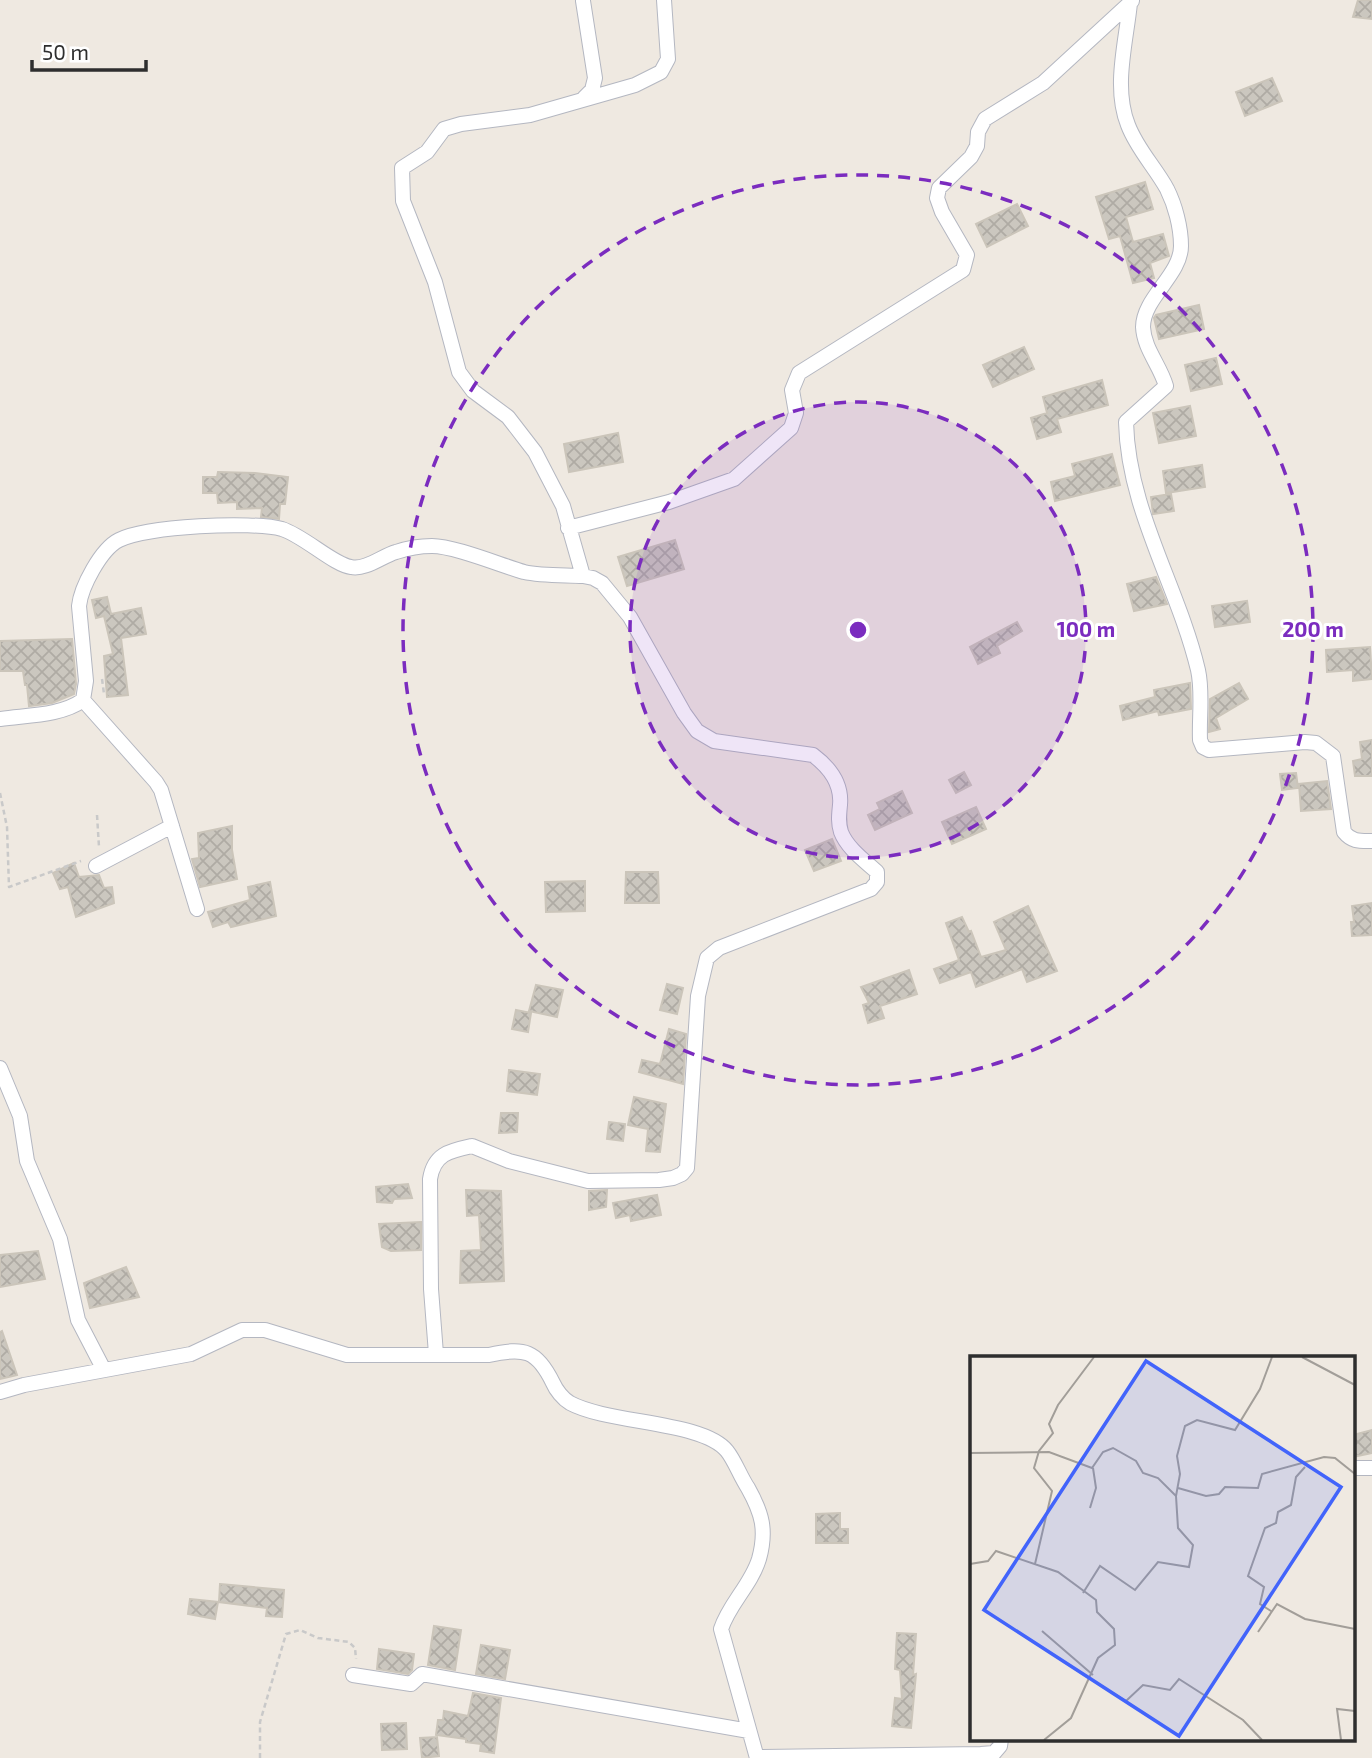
<svg xmlns="http://www.w3.org/2000/svg" width="1372" height="1758" font-family="'Exo 2',sans-serif">
<style>
.building{fill:url(#building-cross-hatch);stroke:#cbc5ba;stroke-width:2}
.lines{fill:none;stroke-linecap:round;stroke-linejoin:round}
.minor-casing{stroke:#b4b7c1;stroke-width:16}
.path{stroke:#c9c9c9;stroke-width:2.5;stroke-dasharray:5 3.5;stroke-linecap:butt}
.minor{stroke:#fff;stroke-width:14}
.ring{fill:none;stroke:#7b2cbf;stroke-width:3.5;stroke-dasharray:12 9}
.inset-road{fill:none;stroke:#a29e99;stroke-width:2}
.view{fill:#4264fb;fill-opacity:0.15;stroke:#4264fb;stroke-width:3.5}
.inset-edge{fill:none;stroke:#2e2e2e;stroke-width:3.5}
.centre{fill:#7b2cbf;stroke:#fff;stroke-width:3.5}
.ring-label{font-size:21px;text-anchor:middle;font-weight:bold;fill:#7b2cbf;stroke:#fff;stroke-width:6;stroke-linejoin:round;paint-order:stroke}
</style>
<defs>
<pattern id="building-cross-hatch" width="8" height="8" patternUnits="userSpaceOnUse" patternTransform="scale(1.75)"><rect width="8" height="8" fill="#cbc7bf"/><path d="M0 0l8 8M0 8l8-8" fill="none" stroke="#afaba4"/></pattern>
</defs>
<rect width="100%" height="100%" fill="#efe9e1"/>
<path class="building" d="M 1358,0 L 1372,0 L 1372,19 L 1353,17 Z
M 1272,78 L 1282,101 L 1245,116 L 1236,92 Z
M 1145,182 L 1153,209 L 1126,217 L 1133,242 L 1163,234 L 1169,256 L 1150,263 L 1154,278 L 1133,283 L 1120,236 L 1109,239 L 1096,197 Z
M 1017,204 L 1028,226 L 987,247 L 976,224 Z
M 1199,305 L 1204,329 L 1159,339 L 1154,318 L 1156,315 Z
M 1024,347 L 1034,369 L 993,387 L 983,365 Z
M 1216,358 L 1222,384 L 1191,391 L 1185,365 Z
M 1102,380 L 1108,405 L 1057,419 L 1061,432 L 1037,439 L 1031,418 L 1047,413 L 1043,397 Z
M 1190,406 L 1196,436 L 1159,443 L 1153,413 Z
M 618,433 L 623,462 L 569,472 L 564,444 Z
M 1112,454 L 1120,485 L 1055,501 L 1051,482 L 1075,476 L 1072,464 Z
M 1202,465 L 1205,487 L 1166,493 L 1163,471 Z
M 218,472 L 255,473 L 288,477 L 285,504 L 280,504 L 279,519 L 261,517 L 262,508 L 237,509 L 237,502 L 218,503 L 217,493 L 203,493 L 203,477 L 217,477 Z
M 1171,494 L 1174,511 L 1153,514 L 1151,497 Z
M 675,540 L 684,569 L 627,586 L 618,557 Z
M 1156,577 L 1167,604 L 1134,611 L 1127,584 Z
M 107,597 L 111,614 L 141,608 L 146,634 L 121,638 L 128,695 L 107,697 L 104,656 L 113,654 L 104,616 L 96,618 L 92,600 Z
M 1247,601 L 1250,622 L 1215,627 L 1212,606 Z
M 1017,622 L 1022,631 L 997,646 L 1000,653 L 978,664 L 970,647 Z
M 72,639 L 76,684 L 74,694 L 52,703 L 29,706 L 27,685 L 25,685 L 23,671 L 0,671 L 0,641 Z
M 1370,647 L 1372,679 L 1353,681 L 1353,670 L 1327,672 L 1326,650 Z
M 1190,683 L 1191,709 L 1159,715 L 1158,711 L 1123,720 L 1120,706 L 1155,697 L 1154,690 Z
M 1239,683 L 1248,699 L 1216,718 L 1220,729 L 1209,732 L 1210,699 Z
M 1372,740 L 1372,776 L 1355,776 L 1353,761 L 1362,759 L 1360,742 Z
M 964,772 L 971,785 L 956,793 L 949,780 Z
M 1296,773 L 1298,788 L 1282,790 L 1280,774 Z
M 1327,781 L 1331,809 L 1301,811 L 1299,784 Z
M 902,791 L 912,813 L 875,830 L 868,815 L 880,809 L 877,803 Z
M 976,807 L 986,829 L 952,844 L 942,822 Z
M 232,826 L 232,850 L 237,879 L 200,887 L 192,859 L 199,858 L 198,833 Z
M 832,839 L 841,861 L 814,871 L 805,850 Z
M 74,863 L 79,877 L 99,875 L 104,888 L 112,887 L 114,903 L 76,917 L 68,887 L 60,889 L 53,873 Z
M 626,872 L 658,872 L 659,903 L 625,903 Z
M 585,881 L 585,911 L 546,912 L 545,882 Z
M 270,882 L 276,916 L 231,927 L 228,922 L 213,927 L 208,912 L 250,900 L 248,887 Z
M 1372,903 L 1372,935 L 1352,936 L 1351,922 L 1354,922 L 1352,906 Z
M 1028,906 L 1057,971 L 1027,982 L 1022,969 L 976,987 L 971,972 L 940,983 L 934,969 L 959,960 L 946,923 L 962,917 L 969,932 L 971,931 L 981,957 L 1006,950 L 994,922 Z
M 909,970 L 917,994 L 880,1006 L 884,1018 L 868,1023 L 863,1005 L 869,1003 L 861,987 Z
M 667,984 L 683,988 L 677,1014 L 660,1010 Z
M 536,985 L 563,990 L 557,1017 L 529,1011 Z
M 516,1010 L 531,1013 L 528,1032 L 512,1029 Z
M 669,1029 L 686,1034 L 683,1084 L 639,1072 L 642,1060 L 660,1064 Z
M 509,1070 L 540,1074 L 537,1095 L 507,1091 Z
M 634,1097 L 666,1104 L 660,1152 L 646,1151 L 648,1129 L 628,1125 Z
M 501,1113 L 518,1113 L 517,1132 L 499,1133 Z
M 609,1122 L 625,1124 L 623,1141 L 607,1139 Z
M 408,1184 L 412,1198 L 394,1199 L 392,1203 L 377,1202 L 376,1187 Z
M 466,1190 L 501,1191 L 504,1281 L 460,1283 L 461,1251 L 481,1250 L 479,1215 L 467,1216 Z
M 607,1190 L 606,1207 L 589,1210 L 589,1191 Z
M 657,1195 L 661,1215 L 631,1221 L 630,1215 L 616,1218 L 613,1203 Z
M 421,1222 L 421,1250 L 391,1251 L 382,1247 L 379,1224 Z
M 38,1251 L 45,1279 L 0,1287 L 0,1255 Z
M 126,1267 L 139,1297 L 90,1308 L 84,1283 Z
M 2,1331 L 17,1375 L 0,1379 L 0,1332 Z
M 1372,1430 L 1372,1453 L 1353,1457 L 1353,1435 Z
M 840,1513 L 840,1529 L 848,1529 L 848,1543 L 816,1543 L 816,1514 Z
M 220,1584 L 284,1590 L 282,1617 L 266,1616 L 267,1608 L 219,1602 Z
M 190,1599 L 218,1602 L 215,1619 L 188,1614 Z
M 434,1626 L 461,1630 L 455,1670 L 428,1665 Z
M 897,1633 L 916,1634 L 913,1675 L 916,1674 L 911,1728 L 892,1726 L 895,1698 L 902,1699 L 900,1670 L 895,1669 Z
M 481,1645 L 510,1650 L 505,1679 L 476,1674 Z
M 379,1649 L 414,1654 L 412,1670 L 408,1674 L 377,1669 Z
M 473,1693 L 501,1698 L 494,1753 L 480,1751 L 481,1744 L 466,1742 L 466,1739 L 436,1735 L 438,1720 L 443,1720 L 444,1711 L 468,1716 Z
M 406,1723 L 407,1749 L 382,1750 L 381,1724 Z
M 437,1737 L 439,1756 L 422,1758 L 420,1738 Z"/>
<g class="lines">
<g class="minor-casing">
<path id="minor" d="M 583,1 L 595,78 L 592,90 L 584,98
M 1130,3 C 1126,43 1113,87 1128,125 C 1137,149 1155,167 1167,189 C 1175,205 1181,227 1181,246 C 1181,275 1143,298 1143,327 C 1144,349 1160,365 1166,386 L 1126,422 C 1128,510 1178,586 1198,670 C 1203,692 1199,717 1200,740 L 1203,747 L 1209,750 L 1305,742 L 1316,743 L 1333,756 L 1344,832 C 1352,842 1360,841 1372,841
M 568,528 L 669,502 L 734,479 L 791,428 L 796,413 L 792,390 L 799,373 L 963,270 L 967,255 L 942,212 L 937,198 L 939,188 L 971,157 L 977,146 L 978,132 L 985,119 L 1043,83 L 1132,1
M 83,700 L 156,782 L 161,790 L 197,909
M 0,719 C 27,715 61,716 83,700 L 86,681 L 79,606 C 81,587 101,549 119,540 C 146,526 252,521 282,529 C 304,536 334,565 351,567 C 366,570 382,556 396,552 C 408,548 420,546 432,546 C 454,546 500,565 524,572 C 542,576 564,575 583,576
M 96,866 L 172,826
M 0,1068 L 20,1116 L 27,1161 L 60,1239 L 78,1320 L 104,1370
M 436,1354 L 431,1289 L 430,1179 C 434,1154 449,1151 472,1146 L 509,1161 L 588,1181 L 659,1180 L 673,1178 L 682,1174 L 687,1168 L 698,996 L 707,958 L 719,948 L 871,889 L 877,882 L 877,872 C 865,861 847,848 841,832 C 838,822 839,815 840,805 C 842,784 829,767 813,755 L 714,741 L 697,731 L 684,713 L 630,617 L 602,583 L 593,578 L 583,576 L 563,506 L 535,452 L 508,417 L 473,391 L 459,372 L 435,282 L 403,201 L 402,168 L 427,152 L 444,129 L 461,124 L 530,115 L 635,85 L 661,72 L 668,59 L 664,0
M 0,1392 L 24,1385 L 191,1354 L 242,1330 L 265,1330 L 347,1355 L 489,1355 C 524,1347 537,1350 553,1383 C 556,1390 563,1399 570,1403 C 609,1424 703,1421 727,1451 C 735,1461 740,1476 748,1488 C 762,1513 767,1530 759,1559 C 751,1585 729,1604 721,1629 L 757,1758
M 1353,1468 L 1372,1468
M 353,1675 L 411,1684 L 422,1674 L 749,1731
M 757,1757 L 981,1754 L 994,1753 L 1000,1746 L 1001,1739"/>
</g>
<path class="path" d="M 102,679 L 104,694
M 0,793 L 7,827 L 9,887 L 81,861
M 97,815 L 99,847
M 260,1758 L 260,1722 L 286,1634 L 300,1630 L 318,1638 L 349,1642 L 355,1648 L 356,1659"/>
<use href="#minor" class="minor"/>
</g>
<circle cx="858" cy="630" r="228" fill="#7b2cbf" fill-opacity=".12"/>
<g class="ring">
<circle cx="858" cy="630" r="228"/>
<circle cx="858" cy="630" r="455"/>
</g>
<g transform="translate(970 1356)">
<rect width="385" height="385" fill="#efe9e1"/>
<path class="inset-road" d="M 332,1 L 385,29M 0,97 L 79,96 L 122,112 L 133,96 L 143,92 L 166,105 L 173,117 L 188,122 L 206,140M 208,132 L 236,140 L 249,138 L 255,131 L 288,132 L 292,118 L 354,101 L 365,102 L 385,118M 120,152 L 126,132 L 123,112M 0,208 L 18,205 L 26,195 L 88,216 L 126,244 L 127,256 L 144,273 L 145,289 L 128,302 L 101,362 L 74,384M 65,208 L 82,135 L 64,112 L 69,95 L 83,77 L 79,68 L 88,49 L 124,1M 113,237 L 130,210 L 165,234 L 188,206 L 219,211 L 223,189 L 208,172 L 206,140 L 210,118 L 207,100 L 215,70 L 227,64 L 265,74 L 290,33 L 302,1M 301,255 L 290,248 L 294,231 L 278,220 L 295,172 L 306,167 L 308,156 L 321,149 L 326,121 L 335,111M 72,275 L 123,319M 288,276 L 307,248 L 335,263 L 385,273M 122,324 L 156,345 L 173,329 L 200,334 L 209,323 L 273,364 L 292,384M 371,384 L 367,353 L 385,355"/>
<path class="view" d="M 176,5 L 371,131 L 209,380 L 14,254 Z"/>
<rect width="385" height="385" class="inset-edge"/>
</g>
<circle cx="858" cy="630" r="10" class="centre"/>
<g class="ring-label">
<text x="1086" y="637">100 m</text>
<text x="1313" y="637">200 m</text>
</g>
<path d="M32 60v10h114v-10" fill="none" stroke="#2e2e2e" stroke-width="3.5"/>
<text x="42" y="60" font-size="21" fill="#2e2e2e" stroke="#ffffff" stroke-width="5" paint-order="stroke">50 m</text>
</svg>
